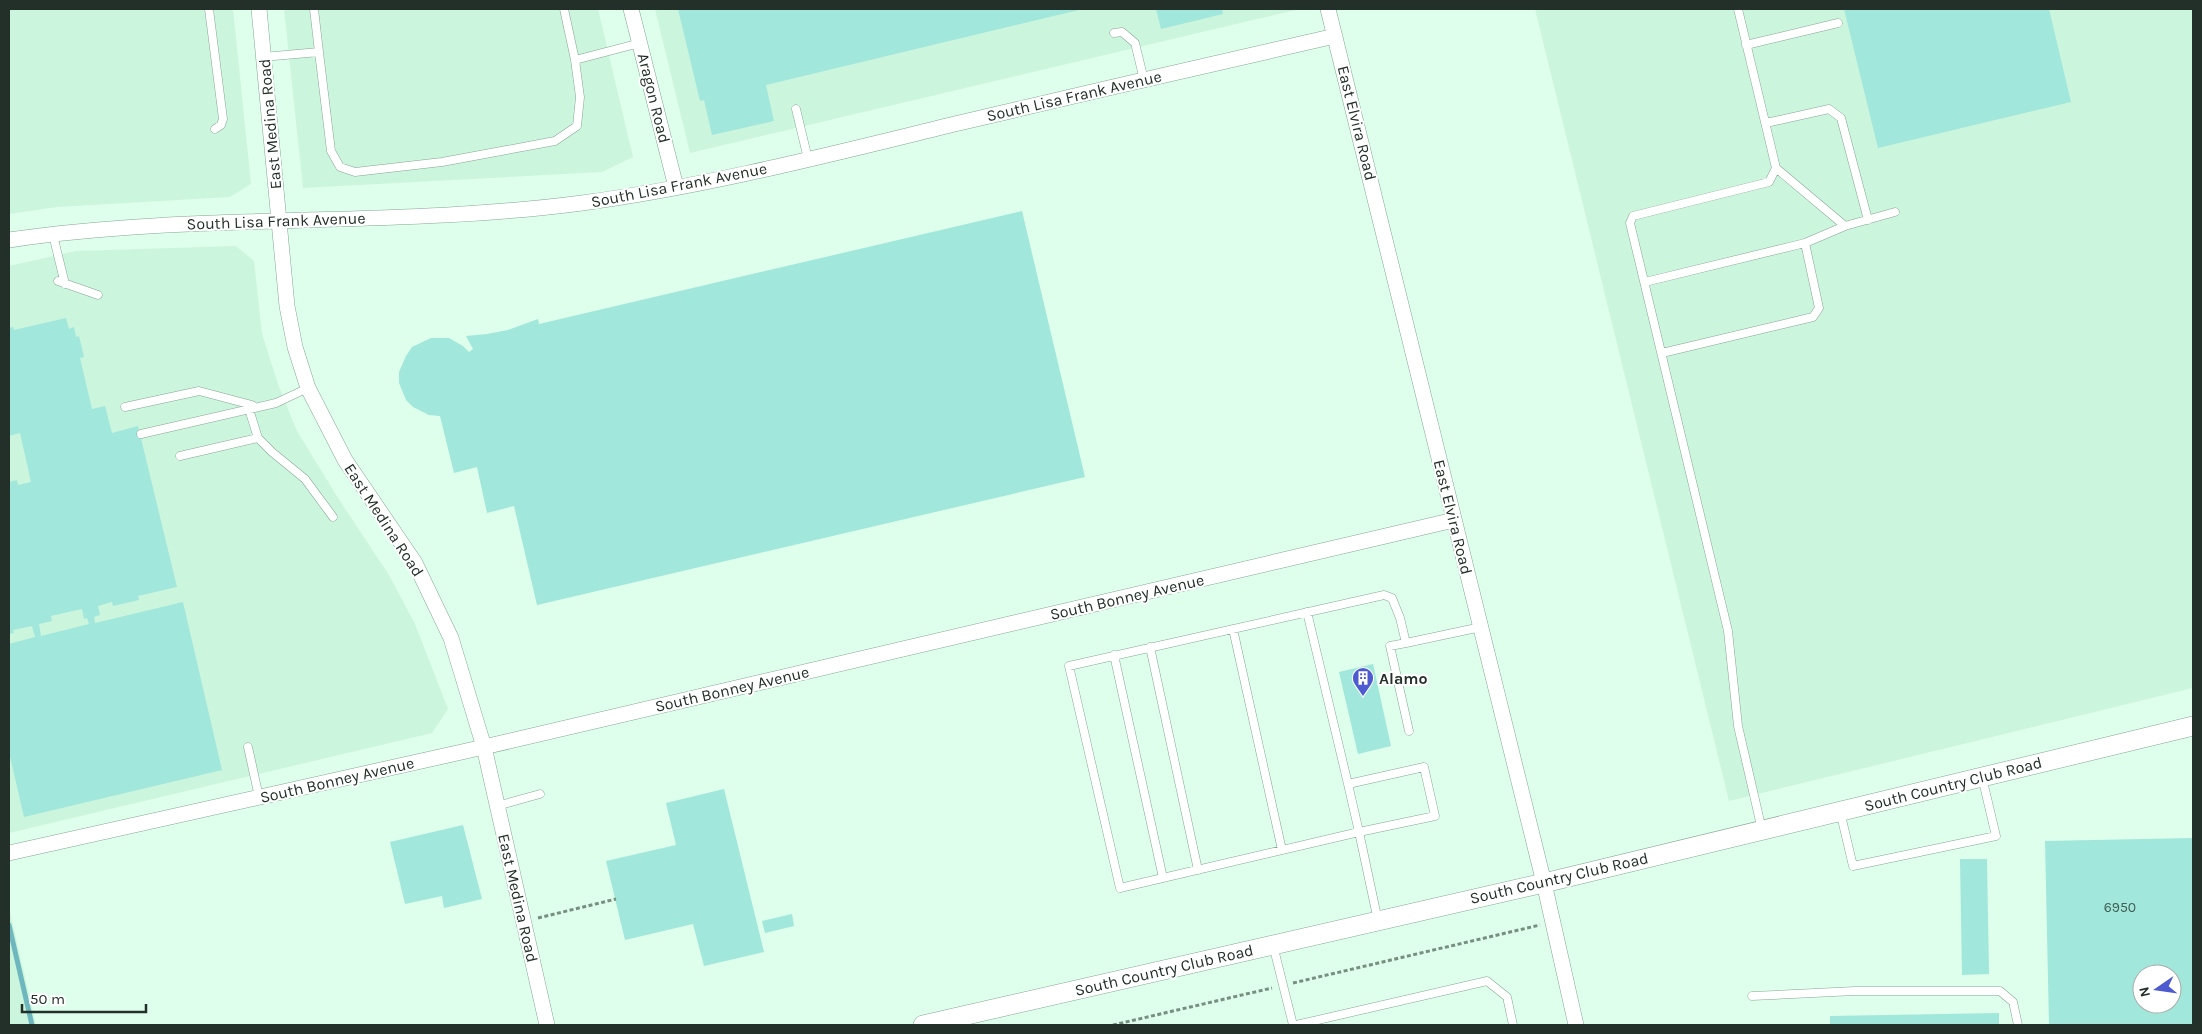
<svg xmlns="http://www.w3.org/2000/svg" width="2202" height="1034" font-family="Karla,sans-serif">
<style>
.built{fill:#ccf5dd}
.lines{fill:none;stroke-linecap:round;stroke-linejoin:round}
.stream{stroke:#6fb7bf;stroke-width:5}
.building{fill:#a1e7db;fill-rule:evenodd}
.service-casing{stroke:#86a694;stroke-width:9}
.minor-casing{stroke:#86a694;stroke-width:16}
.tertiary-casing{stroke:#86a694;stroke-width:20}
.path{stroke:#778e81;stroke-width:3;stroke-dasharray:4 2.5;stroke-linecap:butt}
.service{stroke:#fff;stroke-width:8}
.minor{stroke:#fff;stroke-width:15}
.tertiary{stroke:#fff;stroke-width:19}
.labels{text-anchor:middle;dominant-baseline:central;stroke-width:4;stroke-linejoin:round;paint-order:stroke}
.number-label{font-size:14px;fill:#425e56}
.street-label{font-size:16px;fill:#233029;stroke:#fff}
.poi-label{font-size:16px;font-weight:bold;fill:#233029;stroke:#fff;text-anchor:start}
</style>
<rect width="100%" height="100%" fill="#ddffeb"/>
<path class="built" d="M 9,9 L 233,9 L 251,184 L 230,197 L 57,207 L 9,214 Z
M 284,9 L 598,9 L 633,157 L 602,172 L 303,188 Z
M 655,9 L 1300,9 L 690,153 Z
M 1535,9 L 2193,9 L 2193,688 L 1729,801 Z
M 236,246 L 254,261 L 262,334 L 279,387 L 297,431 L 338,498 L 389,575 L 415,624 L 448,709 L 432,733 L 9,833 L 9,266 L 76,251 Z
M 9,911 L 10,912 L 36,1025 L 9,1025 Z"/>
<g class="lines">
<path class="stream" d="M 9,925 L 32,1025"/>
</g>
<path class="building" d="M 678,9 L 1083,9 L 766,85 L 774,121 L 712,135 L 704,100 L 700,101 Z
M 1156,9 L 1222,9 L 1223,14 L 1161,29 Z
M 1844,9 L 2049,9 L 2071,102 L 1878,148 Z
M 1022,211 L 1085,477 L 537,605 L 514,506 L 487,513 L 477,467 L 454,473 L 440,416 L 429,415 L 413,407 L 406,400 L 399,383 L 399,372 L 406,356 L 412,347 L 431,338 L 449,338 L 463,346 L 469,352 L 473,349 L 466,336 L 487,334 L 508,330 L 538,319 L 539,324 Z
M 66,318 L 69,329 L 74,327 L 76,337 L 79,336 L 84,357 L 80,358 L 92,409 L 105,406 L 112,433 L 138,426 L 177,587 L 138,596 L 139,600 L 113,606 L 112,602 L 98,606 L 100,615 L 94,617 L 95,623 L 183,602 L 222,770 L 24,817 L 9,752 L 9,644 L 35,637 L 32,626 L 13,630 L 14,633 L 9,634 L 9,482 L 17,480 L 18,485 L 31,482 L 20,433 L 9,436 L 9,328 L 13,327 L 14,330 ZM 82,609 L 84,619 L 87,618 L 89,624 L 41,636 L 39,624 L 52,621 L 51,616 Z
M 1373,664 L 1391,746 L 1358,754 L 1339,672 Z
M 724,789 L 764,952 L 704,966 L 693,924 L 625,940 L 606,861 L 676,845 L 666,803 Z
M 463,825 L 482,899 L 444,908 L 442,896 L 405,904 L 390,842 Z
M 2193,838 L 2193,1025 L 2049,1025 L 2045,841 ZM 2142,974 L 2172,974 L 2172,1004 L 2142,1004 Z
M 1960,859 L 1987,859 L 1989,974 L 1962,975 Z
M 792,914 L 794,926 L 765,933 L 762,921 Z
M 1999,1013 L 1999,1025 L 1830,1025 L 1830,1016 Z"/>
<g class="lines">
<g class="service-casing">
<path id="service" d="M 209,9 L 223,119 L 221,125 L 215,129
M 1738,9 L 1776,168 L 1845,226 L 1895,212
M 1114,33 L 1122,32 L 1135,43 L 1144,80
M 1746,45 L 1838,23
M 319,52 L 331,151 L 340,167 L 355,172 L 442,162 L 555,141 L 577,126 L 580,97 L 575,60 L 564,9
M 263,57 L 319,52 L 314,9
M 575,60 L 640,43
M 796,109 L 808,159
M 1766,123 L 1829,109 L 1841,118 L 1868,220
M 53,235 L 65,284
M 58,281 L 98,295
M 1645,282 L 1805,243
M 1662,353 L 1813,317 L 1819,308 L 1805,243 L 1845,226
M 248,406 L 258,438 L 272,452 L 305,479 L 333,517
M 125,407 L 199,391 L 252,405
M 141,434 L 276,403 L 308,388
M 180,456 L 258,438
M 1307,612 L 1348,784
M 1233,629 L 1282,850
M 1406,643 L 1390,646 L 1409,731
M 1150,647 L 1198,870
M 1114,655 L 1163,878
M 248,747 L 259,797
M 1424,767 L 1435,816 L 1359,832 L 1348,784 Z
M 497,806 L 540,794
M 1840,811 L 1853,866 L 1996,836 L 1982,777
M 1762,830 L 1738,726 L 1728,631 L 1630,223 L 1633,216 L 1769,182 L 1776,168
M 1378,921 L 1359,832 L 1120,888 L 1069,666 L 1384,595 L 1392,598 L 1400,618 L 1406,643 L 1481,627
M 1273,945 L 1293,1025
M 1752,996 L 1855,991 L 2000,991 L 2013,1002 L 2018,1025
M 1296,1025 L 1487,981 L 1507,997 L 1513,1025"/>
</g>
<g class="minor-casing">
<path id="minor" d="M 259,9 L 287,306 L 295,347 L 308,388 L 345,460 L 415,563 L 451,638 L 484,747 L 547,1025
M 631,9 L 676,187
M 1328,9 L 1544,883 L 1576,1025
M 9,240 C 199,212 392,228 582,203 C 709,186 835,153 959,123 C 1084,93 1210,65 1335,36
M 9,853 L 484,747 L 1454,520"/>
</g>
<g class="tertiary-casing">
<path id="tertiary" d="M 923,1025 L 1544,883 L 2193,726"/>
</g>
<path class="path" d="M 538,918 L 616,899
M 1293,983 L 1540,925
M 1113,1025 L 1272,988"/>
<use href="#service" class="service"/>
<use href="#minor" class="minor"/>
<use href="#tertiary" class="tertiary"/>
</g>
<defs>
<g id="building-pin" transform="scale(1.125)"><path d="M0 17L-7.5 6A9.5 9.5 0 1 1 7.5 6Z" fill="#4e5bd0" stroke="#fff"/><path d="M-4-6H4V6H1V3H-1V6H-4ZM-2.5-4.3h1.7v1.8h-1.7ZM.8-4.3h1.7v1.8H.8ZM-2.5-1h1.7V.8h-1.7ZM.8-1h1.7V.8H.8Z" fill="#fff"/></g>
</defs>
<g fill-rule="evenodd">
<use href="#building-pin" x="1363" y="678"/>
</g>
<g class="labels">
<g class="number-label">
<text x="2120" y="907">6950</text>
</g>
<g class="street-label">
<text transform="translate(1074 96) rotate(-13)">South Lisa Frank Avenue</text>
<text transform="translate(654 98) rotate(76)">Aragon Road</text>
<text transform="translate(1357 123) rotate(76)">East Elvira Road</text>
<text transform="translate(270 124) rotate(-95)">East Medina Road</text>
<text transform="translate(679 185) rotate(-11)">South Lisa Frank Avenue</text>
<text transform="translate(276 221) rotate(-2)">South Lisa Frank Avenue</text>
<text transform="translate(1453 517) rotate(76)">East Elvira Road</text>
<text transform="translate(384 520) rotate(57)">East Medina Road</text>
<text transform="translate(1127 597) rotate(-13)">South Bonney Avenue</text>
<text transform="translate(732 689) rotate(-13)">South Bonney Avenue</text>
<text transform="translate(337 780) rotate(-13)">South Bonney Avenue</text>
<text transform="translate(1953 784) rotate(-14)">South Country Club Road</text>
<text transform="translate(1559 878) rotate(-13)">South Country Club Road</text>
<text transform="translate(518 898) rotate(77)">East Medina Road</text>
<text transform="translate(1164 970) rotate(-13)">South Country Club Road</text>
</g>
<g class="poi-label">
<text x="1379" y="678">Alamo</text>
</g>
</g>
<rect width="2202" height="1034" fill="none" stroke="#233029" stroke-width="20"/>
<g transform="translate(2157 989) rotate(257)"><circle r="24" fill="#ffffff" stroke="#a7aca9"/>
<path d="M0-4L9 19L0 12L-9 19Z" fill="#4e5bd0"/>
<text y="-8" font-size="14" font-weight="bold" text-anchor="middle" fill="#233029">N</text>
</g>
<path d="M22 1004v8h124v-8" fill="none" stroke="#233029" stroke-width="2.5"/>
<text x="30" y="1004" font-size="15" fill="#233029" stroke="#ffffff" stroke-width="4" paint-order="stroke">50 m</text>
</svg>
